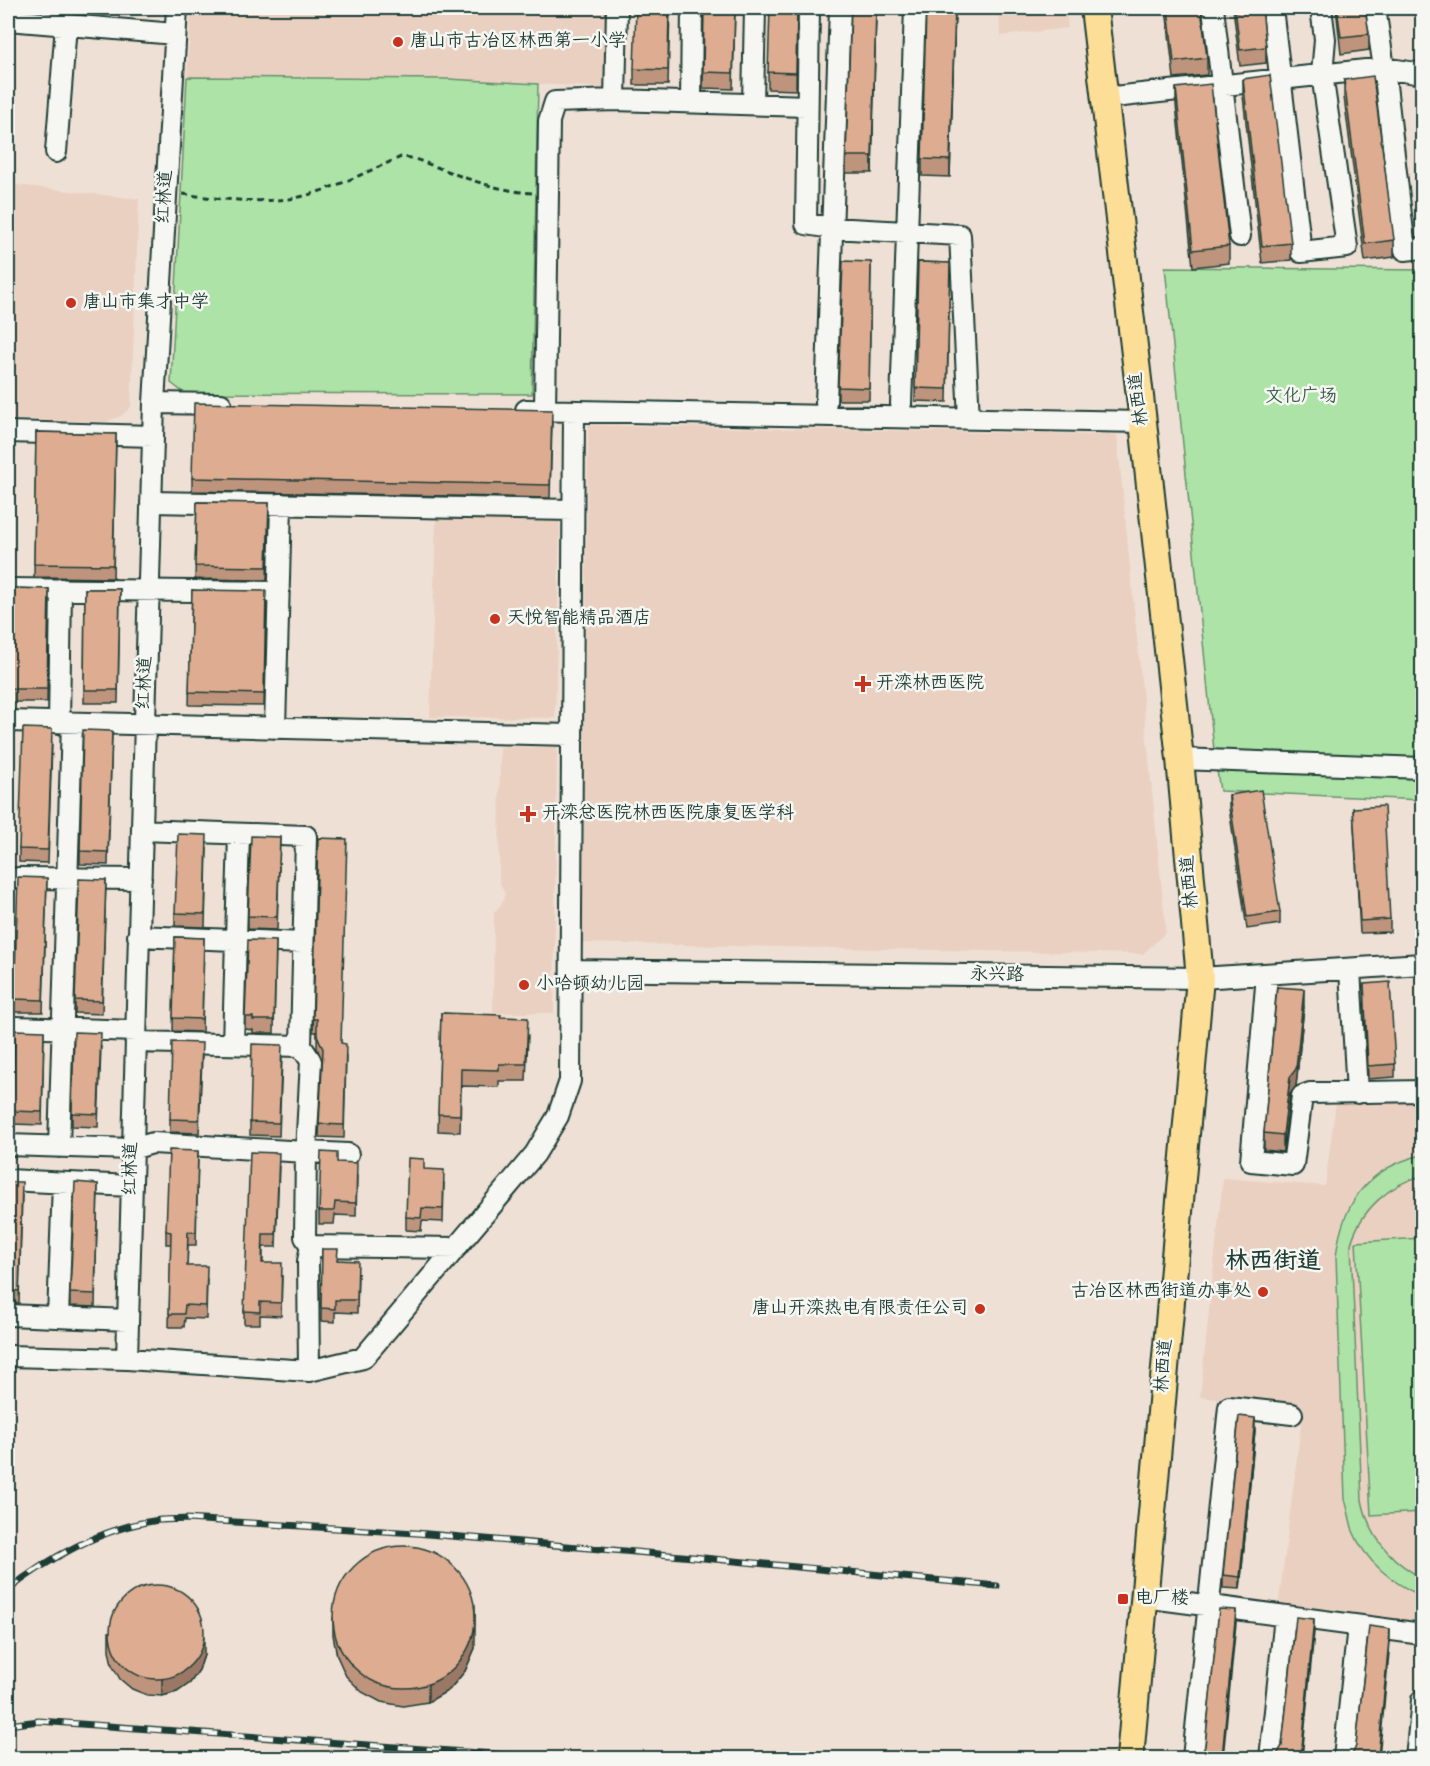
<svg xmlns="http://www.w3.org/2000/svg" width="1430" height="1766" font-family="'Gochi Hand','LXGW WenKai TC',sans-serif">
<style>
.built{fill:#ead0c1}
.green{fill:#ade3a6;stroke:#66906d;stroke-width:1.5}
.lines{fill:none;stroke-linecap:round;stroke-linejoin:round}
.minor-casing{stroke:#1f3d34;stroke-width:24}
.major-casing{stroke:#1f3d34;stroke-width:30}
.path{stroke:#1f3d34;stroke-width:3;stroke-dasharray:6 4.5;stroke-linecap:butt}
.minor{stroke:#f6f6f2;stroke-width:20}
.major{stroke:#fcde96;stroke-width:26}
.rail-casing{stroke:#1f3d34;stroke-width:7}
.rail{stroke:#f6f6f2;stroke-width:4.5;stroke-dasharray:14;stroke-linecap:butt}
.wall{fill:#bf947d;stroke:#1f3d34;stroke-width:1.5}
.shaded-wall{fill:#9b7866;stroke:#1f3d34;stroke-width:1.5}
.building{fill:#deac91;stroke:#1f3d34;stroke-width:1.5}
.poi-dot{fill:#c8321e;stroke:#f6f6f2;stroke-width:2}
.labels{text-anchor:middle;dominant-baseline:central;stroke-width:5;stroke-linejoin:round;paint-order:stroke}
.poi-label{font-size:18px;fill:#1f3d34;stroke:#f6f6f2;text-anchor:start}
.street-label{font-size:18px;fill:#1f3d34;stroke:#f6f6f2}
.park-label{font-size:18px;fill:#3b5e4b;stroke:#f6f6f2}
.district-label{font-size:24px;font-weight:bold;fill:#1f3d34;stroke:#f6f6f2}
</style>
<rect width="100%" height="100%" fill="#efe0d5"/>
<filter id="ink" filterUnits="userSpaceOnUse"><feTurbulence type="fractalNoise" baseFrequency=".0167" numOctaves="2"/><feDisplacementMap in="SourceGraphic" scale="12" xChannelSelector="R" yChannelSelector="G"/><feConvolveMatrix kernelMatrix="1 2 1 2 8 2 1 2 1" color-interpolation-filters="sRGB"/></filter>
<g filter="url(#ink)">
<path class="built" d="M 191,8 L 608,8 L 607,88 L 448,79 L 187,77 Z
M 998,8 L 1066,8 L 1068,28 L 1001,36 Z
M 8,184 L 139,199 L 131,407 L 121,416 L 105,422 L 8,419 Z
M 588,425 L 1117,435 L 1166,932 L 1143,954 L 582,943 Z
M 436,517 L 560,521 L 555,718 L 430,717 Z
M 500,747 L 557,747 L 554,1013 L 493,1013 L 494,913 L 503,902 L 505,894 L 499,881 Z
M 1422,1099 L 1422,1623 L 1278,1608 L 1303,1410 L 1200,1397 L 1223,1178 L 1325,1186 L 1336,1102 Z"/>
<path class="green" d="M 187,77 L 448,79 L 538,84 L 532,394 L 184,393 L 171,383 Z
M 1165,267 L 1422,270 L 1422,800 L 1220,791 L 1214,750 Z
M 1422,1155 L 1422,1176 C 1389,1184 1360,1211 1351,1244 L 1362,1500 C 1369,1536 1390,1561 1422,1578 L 1422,1596 C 1393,1584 1365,1561 1353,1531 C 1350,1521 1348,1509 1345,1499 L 1336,1257 C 1342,1203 1367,1168 1422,1155 Z
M 1422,1238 L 1422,1512 L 1371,1515 L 1356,1242 Z"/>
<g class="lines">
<g class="minor-casing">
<path id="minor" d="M 809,8 L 806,224 L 832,228 L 960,235 L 969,419
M 1213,8 L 1240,236
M 1272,8 L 1301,252 L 1347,247 L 1322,74 L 1325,39 L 1321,8
M 1375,8 L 1384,68 L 1405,250 L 1422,248
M 8,20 L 175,34
M 1104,98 L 1384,68 L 1422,74
M 615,100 L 617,8
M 691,102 L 692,8
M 753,104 L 755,8
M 56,152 L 66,25
M 154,403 L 221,404
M 826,403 L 840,8
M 901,404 L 915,8
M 526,410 L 1143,422
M 545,410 L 549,121 L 555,102 L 615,100 L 807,106
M 8,432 L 153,436
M 151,502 L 573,510
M 8,589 L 278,592
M 8,721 L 571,735
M 59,723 L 61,589
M 275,728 L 281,504
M 1180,759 L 1422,768
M 142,830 L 306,836 L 301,1046 L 311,1061 L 306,1152 L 348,1154
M 18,878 L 141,879
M 138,936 L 303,943
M 1350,969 L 1357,1093
M 572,970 L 1200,978 L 1422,964
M 1267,974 L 1251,1161 L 1293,1165 L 1302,1096 L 1310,1093 L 1422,1091
M 15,1027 L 136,1031
M 136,1042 L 301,1046
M 233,1044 L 239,834
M 8,1145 L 132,1149 L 153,1143 L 306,1152 L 305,1237 L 311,1246 L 456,1248
M 59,1147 L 72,723
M 8,1180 L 131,1186
M 8,1315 L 128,1320
M 58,1317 L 63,1183
M 8,1356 L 127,1359 L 309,1371 L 363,1358 L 535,1154 L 558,1116 L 570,1081 L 574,411
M 127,1359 L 154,403 L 177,8
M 309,1371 L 308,1261 L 311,1246
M 1144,1597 L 1422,1634
M 1193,1758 L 1229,1407 L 1292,1414
M 1270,1758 L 1285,1616
M 1344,1758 L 1358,1626
M 1416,1758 L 1422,1700"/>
</g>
<g class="major-casing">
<path id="major" d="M 1094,8 L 1143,422 L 1180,759 L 1200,978 L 1130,1758"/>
</g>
<path class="path" d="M 183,194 C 217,199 254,203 289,199 C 324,194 368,171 401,157 L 412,158 C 452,172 488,190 532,193"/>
<use href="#minor" class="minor"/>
<use href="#major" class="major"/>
<g class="rail-casing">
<path id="rail" d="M 8,1590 C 47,1559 103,1528 153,1521 C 164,1519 175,1520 186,1519 L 416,1533 L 693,1557 L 997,1586
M 8,1725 L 39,1721 L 546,1758"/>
</g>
<use href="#rail" class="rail"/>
</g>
<path class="wall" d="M 670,8 L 668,85 L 634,85 L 634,69 Z
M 704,8 L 735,8 L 733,89 L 703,88 Z
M 797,8 L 796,90 L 768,89 L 768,72 Z
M 876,8 L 872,173 L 846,173 L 846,156 Z
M 955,8 L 950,177 L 922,176 L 922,159 Z
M 1166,8 L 1201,8 L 1207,58 L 1207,75 L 1174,78 Z
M 1233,8 L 1262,8 L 1266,47 L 1266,63 L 1240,66 Z
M 1336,8 L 1365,8 L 1369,34 L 1369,50 L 1341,54 Z
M 1243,79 L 1291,243 L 1291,260 L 1262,263 L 1243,96 Z
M 1344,80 L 1394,240 L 1394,257 L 1365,261 L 1344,97 Z
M 1176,88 L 1229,246 L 1229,263 L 1193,267 L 1176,105 Z
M 871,262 L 869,400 L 838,400 L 838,387 Z
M 918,262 L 950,263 L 947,402 L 915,401 Z
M 552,423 L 550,498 L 192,491 L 192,478 Z
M 36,432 L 116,434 L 113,578 L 34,577 Z
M 197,502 L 269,503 L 267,580 L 195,579 Z
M 8,588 L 49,589 L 47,702 L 8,702 Z
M 85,589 L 120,589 L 118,703 L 84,703 Z
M 192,590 L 266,604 L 264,706 L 189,705 Z
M 112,731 L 108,865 L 80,864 L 80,851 Z
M 52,742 L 48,863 L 19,862 L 19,849 Z
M 1229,795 L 1280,912 L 1280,924 L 1247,929 L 1229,808 Z
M 1353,808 L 1390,919 L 1390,932 L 1360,933 Z
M 280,837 L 277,930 L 248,929 L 248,916 Z
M 318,838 L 341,1043 L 346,1056 L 344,1138 L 319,1137 L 322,1060 L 317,1048 L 317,1032 L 313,1032 Z
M 207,848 L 205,927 L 175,926 L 175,913 Z
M 47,878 L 43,1012 L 14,1012 L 14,999 Z
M 106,880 L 102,1014 L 75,1013 L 75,1000 Z
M 175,937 L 204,938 L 202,1032 L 173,1031 Z
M 276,941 L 274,1033 L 253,1033 L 253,1030 L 245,1029 L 245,1017 Z
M 1364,984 L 1395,1064 L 1395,1077 L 1368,1079 Z
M 1304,1006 L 1296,1086 L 1290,1094 L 1283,1152 L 1264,1150 L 1264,1133 Z
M 441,1013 L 500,1017 L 528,1035 L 526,1081 L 499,1081 L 499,1087 L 461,1086 L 460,1132 L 438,1131 Z
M 44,1031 L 42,1125 L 12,1124 L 12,1111 Z
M 101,1046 L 98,1127 L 72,1126 L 72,1113 Z
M 202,1056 L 199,1133 L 170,1132 L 170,1119 Z
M 282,1058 L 279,1136 L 250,1135 L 250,1122 Z
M 198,1151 L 196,1245 L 188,1245 L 187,1266 L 207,1279 L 206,1319 L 185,1318 L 184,1327 L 169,1327 L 171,1244 L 166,1244 L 166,1231 Z
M 337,1162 L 357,1176 L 356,1216 L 335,1215 L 334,1224 L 319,1224 L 319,1211 Z
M 279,1166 L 276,1247 L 263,1247 L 263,1263 L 282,1276 L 281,1316 L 260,1315 L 260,1324 L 244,1324 L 244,1311 Z
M 424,1169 L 444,1183 L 443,1222 L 422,1221 L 421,1231 L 406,1230 L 406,1217 Z
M 8,1182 L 22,1195 L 19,1303 L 8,1303 Z
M 98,1184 L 95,1307 L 70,1306 L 70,1293 Z
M 322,1249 L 358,1274 L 357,1313 L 335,1312 L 335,1322 L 321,1321 Z
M 1255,1430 L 1240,1589 L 1223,1588 L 1223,1575 Z
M 333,1618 L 475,1648 L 465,1671 L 449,1690 L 428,1702 L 403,1706 L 381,1702 L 362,1692 L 346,1676 L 337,1656 L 333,1635 Z
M 109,1632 L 204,1655 L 199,1670 L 190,1683 L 177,1692 L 162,1696 L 147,1695 L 132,1689 L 120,1679 L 112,1665 L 109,1650 Z"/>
<path class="shaded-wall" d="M 876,8 L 872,173 L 872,156 Z
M 955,8 L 950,177 L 950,160 Z
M 1304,989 L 1304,1006 L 1296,1086 L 1290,1094 L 1283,1152 L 1283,1135 L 1290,1077 Z
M 1255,1418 L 1255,1430 L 1240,1589 L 1240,1577 Z
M 475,1606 L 475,1648 L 465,1671 L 449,1690 L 428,1702 L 428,1685 Z
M 1236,1610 L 1236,1623 L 1223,1758 L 1222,1758 Z
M 1314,1619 L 1314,1632 L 1302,1758 L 1301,1758 Z
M 1390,1629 L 1390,1642 L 1379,1758 L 1378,1758 Z
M 204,1638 L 204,1655 L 199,1670 L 190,1683 L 177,1692 L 162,1696 L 162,1679 Z"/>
<path class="building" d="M 636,8 L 669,8 L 668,70 L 634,69 Z
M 704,8 L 735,8 L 733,73 L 703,72 Z
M 770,8 L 797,8 L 796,73 L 768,72 Z
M 851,8 L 876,8 L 872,156 L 846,156 Z
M 926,8 L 955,8 L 950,160 L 922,159 Z
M 1168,8 L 1201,8 L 1207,58 L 1174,62 Z
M 1235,8 L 1262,8 L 1266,47 L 1240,50 Z
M 1337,8 L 1365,8 L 1369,34 L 1341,37 Z
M 1270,75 L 1291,243 L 1262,246 L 1243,79 Z
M 1373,76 L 1394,240 L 1365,244 L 1344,80 Z
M 1211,84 L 1229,246 L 1193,250 L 1176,88 Z
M 843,261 L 871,262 L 869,388 L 838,387 Z
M 918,262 L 950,263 L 947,389 L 915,388 Z
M 194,403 L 552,410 L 550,485 L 192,478 Z
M 36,432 L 116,434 L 113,565 L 34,564 Z
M 8,433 L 10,433 L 8,560 Z
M 197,502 L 269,503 L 267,567 L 195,566 Z
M 8,588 L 49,589 L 47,689 L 8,689 Z
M 85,589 L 120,589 L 118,690 L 84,690 Z
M 192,590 L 266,591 L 264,694 L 189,692 Z
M 23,728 L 52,729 L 48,850 L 19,849 Z
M 83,730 L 112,731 L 108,852 L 80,851 Z
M 1261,790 L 1280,912 L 1247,917 L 1229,795 Z
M 1384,806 L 1390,919 L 1360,921 L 1353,808 Z
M 178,834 L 207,835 L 205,914 L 175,913 Z
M 251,836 L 280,837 L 277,917 L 248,916 Z
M 318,838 L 347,839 L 341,1043 L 346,1044 L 344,1125 L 319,1124 L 323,1049 L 317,1035 L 317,1019 L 313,1019 Z
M 18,877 L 47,878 L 43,1000 L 14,999 Z
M 79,879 L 106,880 L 102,1001 L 75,1000 Z
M 175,937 L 204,938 L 202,1019 L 173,1018 Z
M 248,940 L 276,941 L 274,1020 L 253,1020 L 253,1017 L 245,1017 Z
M 1390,982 L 1395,1064 L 1368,1066 L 1364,984 Z
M 1277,987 L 1304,989 L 1296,1069 L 1290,1077 L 1283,1135 L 1264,1133 Z
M 441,1013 L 501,1015 L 500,1017 L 528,1018 L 526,1064 L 499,1064 L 499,1070 L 461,1069 L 460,1115 L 438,1114 Z
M 15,1030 L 44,1031 L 42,1112 L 12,1111 Z
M 74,1032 L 101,1033 L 98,1114 L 72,1113 Z
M 172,1042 L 202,1043 L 199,1120 L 170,1119 Z
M 252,1044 L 282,1045 L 279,1123 L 250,1122 Z
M 169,1150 L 198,1151 L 196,1232 L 188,1232 L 187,1266 L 207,1266 L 206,1306 L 185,1305 L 184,1314 L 169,1314 L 171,1232 L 166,1231 Z
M 250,1152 L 279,1153 L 276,1234 L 263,1234 L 262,1263 L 282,1263 L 281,1303 L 260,1302 L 260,1312 L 244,1311 Z
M 321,1152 L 337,1153 L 337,1162 L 357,1163 L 356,1203 L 335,1202 L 334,1211 L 319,1211 Z
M 408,1158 L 424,1159 L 424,1169 L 444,1170 L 443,1209 L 422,1208 L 421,1218 L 406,1217 Z
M 8,1182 L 22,1182 L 19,1291 L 8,1290 Z
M 75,1182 L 98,1184 L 95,1294 L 70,1293 Z
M 322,1249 L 338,1249 L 337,1260 L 358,1261 L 357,1300 L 335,1300 L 335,1309 L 321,1308 Z
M 1239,1416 L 1255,1418 L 1240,1577 L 1223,1575 Z
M333 1617a71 71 0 1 1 142 0a71 71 0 1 1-142 0Z
M110 1632a47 47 0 1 1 94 0a47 47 0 1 1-94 0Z
M 1219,1609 L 1236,1610 L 1222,1758 L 1197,1758 L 1197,1756 L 1202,1753 L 1205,1746 Z
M 1296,1617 L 1314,1619 L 1301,1758 L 1275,1758 L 1276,1756 L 1282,1746 Z
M 1369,1626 L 1390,1629 L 1378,1758 L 1352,1758 L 1353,1753 L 1356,1746 Z"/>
</g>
<g class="poi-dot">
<circle cx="398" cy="42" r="6"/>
<circle cx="71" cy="303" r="6"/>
<circle cx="495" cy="619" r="6"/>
<path d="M860 675h6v6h6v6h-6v6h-6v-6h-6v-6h6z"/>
<path d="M525 805h6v6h6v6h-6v6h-6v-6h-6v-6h6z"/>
<circle cx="524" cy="985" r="6"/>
<circle cx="1263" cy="1292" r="6"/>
<circle cx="980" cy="1309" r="6"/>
<rect x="1117" y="1593" width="12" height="12" rx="3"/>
</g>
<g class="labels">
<g class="poi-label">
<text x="410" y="42">唐山市古冶区林西第一小学</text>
<text x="83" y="303">唐山市集才中学</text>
<text x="507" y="619">天悦智能精品酒店</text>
<text x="876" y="684">开滦林西医院</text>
<text x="542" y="814">开滦总医院林西医院康复医学科</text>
<text x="536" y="985">小哈顿幼儿园</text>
<text x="1251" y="1292" text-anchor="end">古冶区林西街道办事处</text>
<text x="968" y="1309" text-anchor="end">唐山开滦热电有限责任公司</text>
<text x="1135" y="1599">电厂楼</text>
</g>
<g class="street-label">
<text transform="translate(166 197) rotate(-87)">红林道</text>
<text transform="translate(1140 399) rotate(-97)">林西道</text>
<text transform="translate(146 683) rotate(-88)">红林道</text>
<text transform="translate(1191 882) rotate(-95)">林西道</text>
<text transform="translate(997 976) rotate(1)">永兴路</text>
<text transform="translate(132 1169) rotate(-89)">红林道</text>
<text transform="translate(1165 1366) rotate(-85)">林西道</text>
</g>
<g class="park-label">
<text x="1301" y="397">文化广场</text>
</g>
<g class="district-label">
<text x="1273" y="1263">林西街道</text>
</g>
</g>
<rect width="1430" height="1766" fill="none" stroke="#f6f6f2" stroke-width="30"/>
<rect x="15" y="15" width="1400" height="1736" fill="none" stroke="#1f3d34" stroke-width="2" filter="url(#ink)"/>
</svg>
